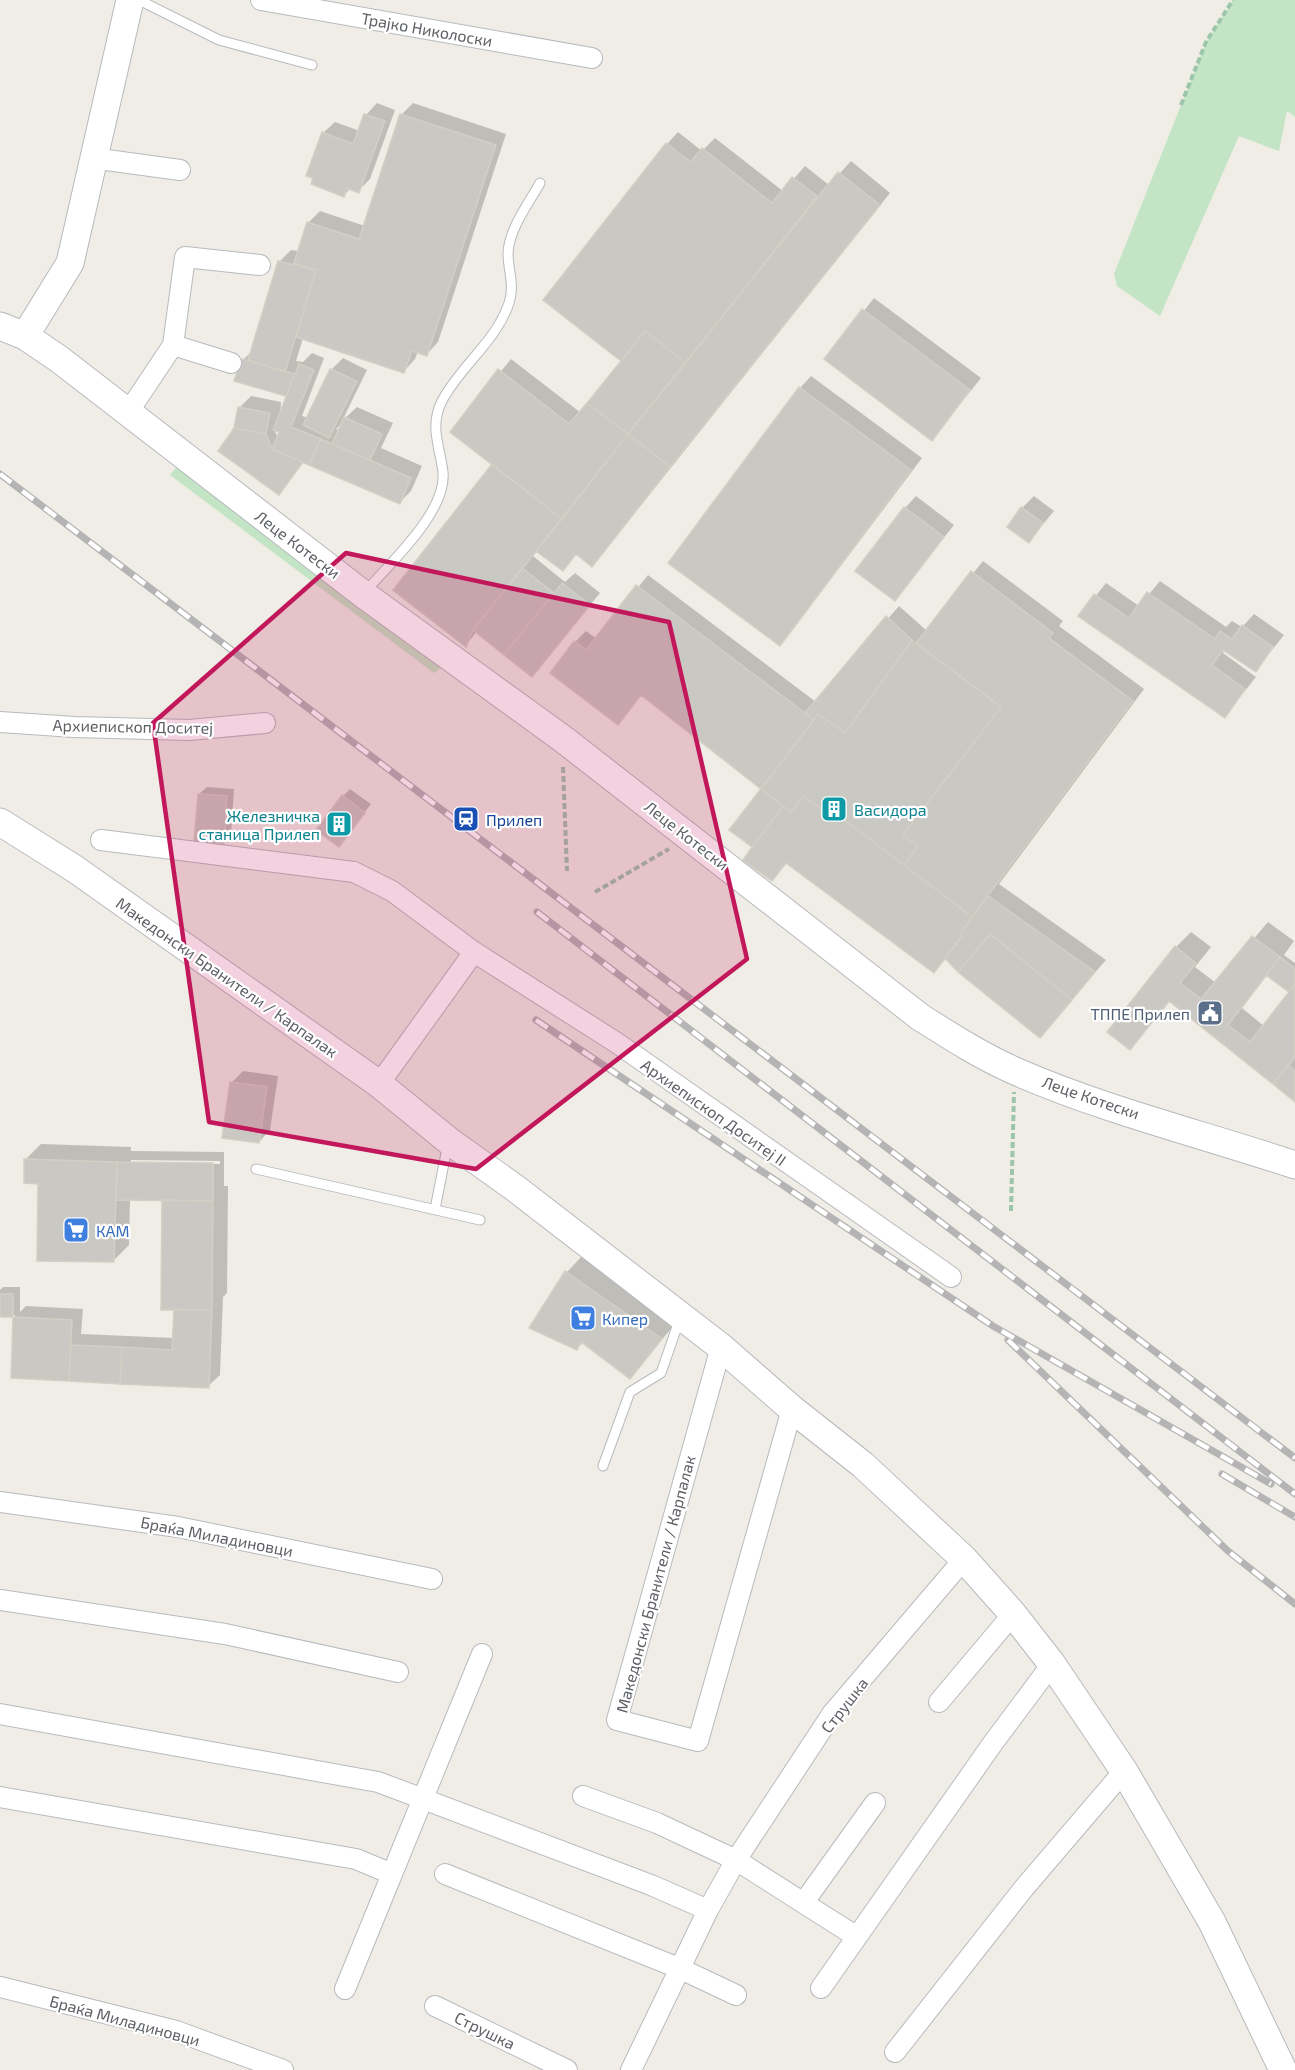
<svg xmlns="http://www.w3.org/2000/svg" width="1295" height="2070" font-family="'Exo 2',sans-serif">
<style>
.green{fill:#c3e5c5}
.shadow{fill:#0003;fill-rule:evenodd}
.building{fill:#cac8c2;stroke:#d3cfc4;stroke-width:1.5}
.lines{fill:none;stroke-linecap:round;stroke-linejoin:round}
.service-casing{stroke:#b8babf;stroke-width:11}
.minor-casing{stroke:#b8babf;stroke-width:22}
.secondary-casing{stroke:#b7b9be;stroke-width:29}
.path{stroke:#9dc5ab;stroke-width:4;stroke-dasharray:6 3;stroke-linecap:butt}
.service{stroke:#fff;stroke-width:9}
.minor{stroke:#fff;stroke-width:20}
.secondary{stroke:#fff;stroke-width:27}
.rail-casing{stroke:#b4b4b5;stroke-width:7}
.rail{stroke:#fff;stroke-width:4.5;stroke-dasharray:14;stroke-linecap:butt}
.marked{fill:#c2185b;fill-opacity:0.2;stroke:#c2185b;stroke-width:4.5;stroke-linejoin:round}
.labels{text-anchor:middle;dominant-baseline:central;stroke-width:4.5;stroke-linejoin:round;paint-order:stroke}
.street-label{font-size:16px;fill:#5d6065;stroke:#fff}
.culture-label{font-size:16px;fill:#0d838f;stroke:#fff;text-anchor:start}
.transit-label{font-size:16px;fill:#164399;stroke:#fff;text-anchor:start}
.service-label{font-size:16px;fill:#4e5e75;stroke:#fff;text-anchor:end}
.shop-label{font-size:16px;fill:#366cbe;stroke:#fff;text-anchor:start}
</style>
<rect width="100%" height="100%" fill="#efede5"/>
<path class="green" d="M 1233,0 L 1295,0 L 1295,117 L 1287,111 L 1279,151 L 1239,136 L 1160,316 L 1117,286 L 1114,274 L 1206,42 Z
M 185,457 L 453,659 L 434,673 L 170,475 Z"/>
<path class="shadow" d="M 377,103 L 395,110 L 370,179 L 358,191 L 351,188 L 344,195 L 323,133 L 335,122 L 360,131 L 366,115 Z
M 413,103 L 506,134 L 438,342 L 427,354 L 418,351 L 415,359 L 404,371 L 303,338 L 296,361 L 303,362 L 312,353 L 324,358 L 302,416 L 308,418 L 331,370 L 343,358 L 367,370 L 342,421 L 357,407 L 393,423 L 381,448 L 422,466 L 411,491 L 400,502 L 304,461 L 279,493 L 237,427 L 239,408 L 251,396 L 281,402 L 280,416 L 288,395 L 236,380 L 243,360 L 253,350 L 279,262 L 291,250 L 299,251 L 309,222 L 320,211 L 365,226 L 401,115 ZM 344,421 L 340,431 L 336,429 ZM 274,429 L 281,432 L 278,438 Z
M 678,132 L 702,151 L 715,138 L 783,191 L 805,166 L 829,185 L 851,161 L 890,193 L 603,553 L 592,565 L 577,554 L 562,569 L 538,550 L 533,556 L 565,582 L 575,573 L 600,593 L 532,675 L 477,631 L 466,645 L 494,464 L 452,432 L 511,359 L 581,413 L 624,361 L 667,144 Z
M 874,298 L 981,378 L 932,439 L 826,359 Z
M 811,376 L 922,458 L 791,632 L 780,644 L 670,562 L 800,388 Z
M 916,496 L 954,525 L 895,599 L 905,508 Z
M 1034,496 L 1054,511 L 1029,541 L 1022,508 Z
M 983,561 L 1063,621 L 1059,626 L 1144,689 L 999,884 L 1106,960 L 1040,1036 L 947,958 L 934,971 L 788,862 L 772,879 L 763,788 L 642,694 L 618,723 L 575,642 L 586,631 L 597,639 L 648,575 L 816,702 L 899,606 L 927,631 Z
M 1160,581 L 1226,627 L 1232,621 L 1242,627 L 1254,614 L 1284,635 L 1256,670 L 1225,649 L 1223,653 L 1256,677 L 1225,716 L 1080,616 L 1106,583 L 1139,606 Z
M 207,787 L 234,789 L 231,835 L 223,843 L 199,794 Z
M 350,789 L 371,804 L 339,845 L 343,796 Z
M 1268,922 L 1294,941 L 1284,955 L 1295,963 L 1295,1100 L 1171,1000 L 1130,1048 L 1176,947 L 1191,932 L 1211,947 L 1195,967 L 1216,983 ZM 1268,974 L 1291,991 L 1264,1026 L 1242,1008 Z
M 243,1071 L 278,1076 L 270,1130 L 259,1142 L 232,1082 Z
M 41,1144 L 131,1147 L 131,1151 L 224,1152 L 224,1186 L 228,1186 L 227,1293 L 223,1297 L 220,1375 L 208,1386 L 12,1376 L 15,1315 L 0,1315 L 0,1290 L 3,1287 L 20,1287 L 20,1312 L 26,1306 L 83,1309 L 81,1334 L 174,1338 L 175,1309 L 163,1199 L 130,1199 L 129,1245 L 114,1260 L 39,1182 L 25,1160 ZM 131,1160 L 220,1161 L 220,1164 L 131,1163 Z
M 582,1256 L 676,1323 L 630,1377 L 584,1342 L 577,1348 L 532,1327 L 567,1272 Z"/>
<path class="building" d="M 364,114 L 385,121 L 359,193 L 347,188 L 344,197 L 311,184 L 313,178 L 306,176 L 322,132 L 353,144 Z
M 400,114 L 496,145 L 427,356 L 412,351 L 404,373 L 296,337 L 316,270 L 294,263 L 307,222 L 359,239 Z
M 666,143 L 691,162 L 702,148 L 772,203 L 792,177 L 817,196 L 686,363 L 645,331 L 621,361 L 543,300 Z
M 838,172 L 880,205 L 670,467 L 628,434 Z
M 278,261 L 316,270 L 285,372 L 248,360 Z
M 862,309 L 970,390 L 932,441 L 824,359 Z
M 645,331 L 686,363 L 628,434 L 587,403 Z
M 242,359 L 295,374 L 286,396 L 234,381 Z
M 299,364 L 314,370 L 291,427 L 321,439 L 309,465 L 272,449 L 279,432 L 273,430 Z
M 330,369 L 357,381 L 329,438 L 303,425 Z
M 498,369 L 569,424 L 587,403 L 628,434 L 562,519 L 450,432 Z
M 799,387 L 911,470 L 780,646 L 668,563 Z
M 238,407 L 270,413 L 266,434 L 234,428 Z
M 344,417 L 382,434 L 370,460 L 332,444 Z
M 234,428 L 266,434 L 272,449 L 303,462 L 279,495 L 218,451 Z
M 628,434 L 670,467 L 592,567 L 576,554 L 563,571 L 536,551 Z
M 321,439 L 411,478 L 400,504 L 309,465 Z
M 492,464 L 562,519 L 473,630 L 466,647 L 393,590 Z
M 904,507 L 944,537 L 895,601 L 855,571 Z
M 1021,507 L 1043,523 L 1029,543 L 1007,527 Z
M 522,568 L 554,593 L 504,655 L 473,630 Z
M 971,571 L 1053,633 L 1049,638 L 1133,701 L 972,917 L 904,865 L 918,846 L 903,835 L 1001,707 L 916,643 Z
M 562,583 L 590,605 L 532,677 L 504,655 Z
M 636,585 L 814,720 L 761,789 L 641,695 L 618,725 L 550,673 L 574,641 L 586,650 Z
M 1147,592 L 1215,639 L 1220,631 L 1232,639 L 1242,625 L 1273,647 L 1256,672 L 1223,650 L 1212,665 L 1245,689 L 1225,718 L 1078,616 L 1094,594 L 1129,618 Z
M 886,616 L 912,640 L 1001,707 L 903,835 L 918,846 L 904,865 L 972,917 L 988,896 L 1095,972 L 1040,1038 L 958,972 L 945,958 L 934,973 L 786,863 L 772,881 L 743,860 L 752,847 L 729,830 L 814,720 L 805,713 Z
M 912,640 L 1001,707 L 903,835 L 918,846 L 904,865 L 834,812 L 831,816 L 803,796 L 791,812 L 761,789 L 818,714 L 845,733 Z
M 198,794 L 227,796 L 224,844 L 194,842 Z
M 342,795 L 365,813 L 339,847 L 316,830 Z
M 803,796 L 831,816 L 834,812 L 972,917 L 960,934 L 962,936 L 934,973 L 786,863 L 772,881 L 743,860 L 783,806 L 791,812 Z
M 990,934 L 1072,1000 L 1040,1038 L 958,972 Z
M 1252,936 L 1280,957 L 1228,1025 L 1250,1042 L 1295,984 L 1295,1057 L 1273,1084 L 1169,1001 L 1130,1050 L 1107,1032 L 1175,946 L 1196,963 L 1180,983 L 1201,999 Z
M 1280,957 L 1295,969 L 1295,984 L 1289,992 L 1266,975 Z
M 1288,1065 L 1295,1071 L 1295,1102 L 1273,1084 Z
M 230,1082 L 267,1087 L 259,1143 L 222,1138 Z
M 24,1159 L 117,1162 L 114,1262 L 37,1261 L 38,1184 L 24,1183 Z
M 117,1162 L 213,1163 L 213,1201 L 116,1200 Z
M 162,1200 L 213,1201 L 212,1310 L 161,1310 Z
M 565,1271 L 662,1339 L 630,1379 L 581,1342 L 577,1350 L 529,1328 Z
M 0,1294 L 13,1294 L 13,1317 L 0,1317 Z
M 174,1309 L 212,1310 L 209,1388 L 120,1384 L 122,1347 L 172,1350 Z
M 13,1317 L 72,1320 L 69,1381 L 11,1378 Z
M 71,1345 L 122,1347 L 120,1384 L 69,1381 Z"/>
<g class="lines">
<g class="service-casing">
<path id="service" d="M 139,0 L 219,40 L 312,65
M 365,592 C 389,564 447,512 443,472 C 440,447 429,426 442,401 C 460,366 496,342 509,303 C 515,285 508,271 508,253 C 509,229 529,203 540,183
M 256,1169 L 480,1220
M 435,1209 L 448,1143
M 603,1466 L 630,1392 L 661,1373 L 680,1318"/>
</g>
<g class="minor-casing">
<path id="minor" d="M 261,0 L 592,58
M 92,158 L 180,170
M 173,345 L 231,363
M 127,414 L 173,345 L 185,257 L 260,265
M 0,722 L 74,727 L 189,730 L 265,723
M 101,840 L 354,872 L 392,891 L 474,952 L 617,1043 L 951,1277
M 379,1084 L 474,952
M 721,1347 L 617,1720 L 698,1741 L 792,1409
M 0,1502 L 178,1527 L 432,1579
M 0,1600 L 225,1634 L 398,1672
M 939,1702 L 1013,1614
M 0,1714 L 378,1782 L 651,1885 L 708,1910
M 583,1796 L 657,1823 L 736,1860 L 857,1937
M 0,1797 L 356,1859 L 392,1874
M 445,1874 L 681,1969 L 736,1995
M 804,1902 L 875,1803
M 0,1987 L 176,2031 L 283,2070
M 821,1988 L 993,1743 L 1052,1664
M 345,1989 L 482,1654
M 435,2006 L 567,2070
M 895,2052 L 1024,1888 L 1124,1771
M 631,2070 L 708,1910 L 736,1860 L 832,1714 L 964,1559"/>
</g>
<g class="secondary-casing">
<path id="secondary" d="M 0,326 L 25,336 L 59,359 L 363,594 L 563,739 L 920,1017 C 950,1036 981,1056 1015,1071 C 1104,1110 1202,1134 1295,1165
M 25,336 L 70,263 L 130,0
M 0,822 L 75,869 L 379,1084 L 449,1141 L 515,1188 L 721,1347 L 792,1409 L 863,1465 L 964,1559 L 1013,1614 L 1052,1664 L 1124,1771 L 1212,1922 L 1283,2070"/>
</g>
<path class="path" d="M 1181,105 L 1206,42 L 1233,0
M 563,767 L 567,871
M 595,892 L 669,849
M 1011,1211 L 1014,1092"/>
<use href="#service" class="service"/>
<use href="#minor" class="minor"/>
<use href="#secondary" class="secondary"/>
<g class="rail-casing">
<path id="rail" d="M 0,474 L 1295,1458
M 537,912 L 1295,1494
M 536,1020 L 993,1326 L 1271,1484
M 1008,1340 L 1228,1551 L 1295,1604
M 1222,1474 L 1295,1517"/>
</g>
<use href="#rail" class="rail"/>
</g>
<path class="marked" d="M 346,553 L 669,622 L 747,959 L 476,1169 L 209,1122 L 153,723 Z"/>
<defs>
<g id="building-square" transform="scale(1.35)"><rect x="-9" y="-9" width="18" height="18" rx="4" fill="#0f9aa8" stroke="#fff"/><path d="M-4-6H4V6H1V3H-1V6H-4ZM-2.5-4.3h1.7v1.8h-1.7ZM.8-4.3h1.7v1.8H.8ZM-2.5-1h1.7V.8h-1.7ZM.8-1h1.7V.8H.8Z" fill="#fff"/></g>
<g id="station-square" transform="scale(1.35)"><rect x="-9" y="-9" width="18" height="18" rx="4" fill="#1a4fb4" stroke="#fff"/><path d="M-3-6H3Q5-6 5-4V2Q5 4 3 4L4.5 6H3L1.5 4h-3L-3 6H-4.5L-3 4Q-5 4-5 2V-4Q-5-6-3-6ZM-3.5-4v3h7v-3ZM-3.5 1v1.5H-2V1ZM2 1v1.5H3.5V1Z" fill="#fff"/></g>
<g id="civic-square" transform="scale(1.35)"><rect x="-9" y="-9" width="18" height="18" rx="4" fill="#5c6f8a" stroke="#fff"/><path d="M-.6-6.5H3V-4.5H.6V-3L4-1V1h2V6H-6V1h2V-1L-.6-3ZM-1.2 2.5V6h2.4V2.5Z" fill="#fff"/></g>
<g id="supermarket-square" transform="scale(1.35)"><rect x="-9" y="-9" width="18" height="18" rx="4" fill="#3f7fe0" stroke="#fff"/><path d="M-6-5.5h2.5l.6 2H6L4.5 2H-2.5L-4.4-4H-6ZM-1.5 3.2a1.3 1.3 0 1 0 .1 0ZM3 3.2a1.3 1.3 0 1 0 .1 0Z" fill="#fff"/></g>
</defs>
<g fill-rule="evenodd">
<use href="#building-square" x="834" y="809"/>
<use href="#station-square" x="466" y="819"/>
<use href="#building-square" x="339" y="824"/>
<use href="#civic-square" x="1210" y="1013"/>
<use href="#supermarket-square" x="76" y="1230"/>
<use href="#supermarket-square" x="583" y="1318"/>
</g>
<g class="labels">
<g class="street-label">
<text transform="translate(427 29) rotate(10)">Трајко Николоски</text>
<text transform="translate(298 544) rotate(37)">Леце Котески</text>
<text transform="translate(133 726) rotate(1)">Архиепископ Доситеј</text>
<text transform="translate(687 835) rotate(38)">Леце Котески</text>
<text transform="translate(227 977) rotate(35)">Македонски Бранители / Карпалак</text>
<text transform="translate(1091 1097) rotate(19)">Леце Котески</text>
<text transform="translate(714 1112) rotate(35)">Архиепископ Доситеј II</text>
<text transform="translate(217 1536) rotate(11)">Браќа Миладиновци</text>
<text transform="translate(655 1584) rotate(-75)">Македонски Бранители / Карпалак</text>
<text transform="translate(844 1705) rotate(-52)">Струшка</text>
<text transform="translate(125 2020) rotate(15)">Браќа Миладиновци</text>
<text transform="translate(485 2030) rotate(26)">Струшка</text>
</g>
<g class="culture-label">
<text x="854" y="809">Васидора</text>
<text x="320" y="815" text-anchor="end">Железничка<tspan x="320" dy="18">станица Прилеп</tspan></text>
</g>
<g class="transit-label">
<text x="486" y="819">Прилеп</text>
</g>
<g class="service-label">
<text x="1190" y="1013">ТППЕ Прилеп</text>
</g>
<g class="shop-label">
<text x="96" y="1230">КАМ</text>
<text x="602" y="1318">Кипер</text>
</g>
</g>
</svg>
